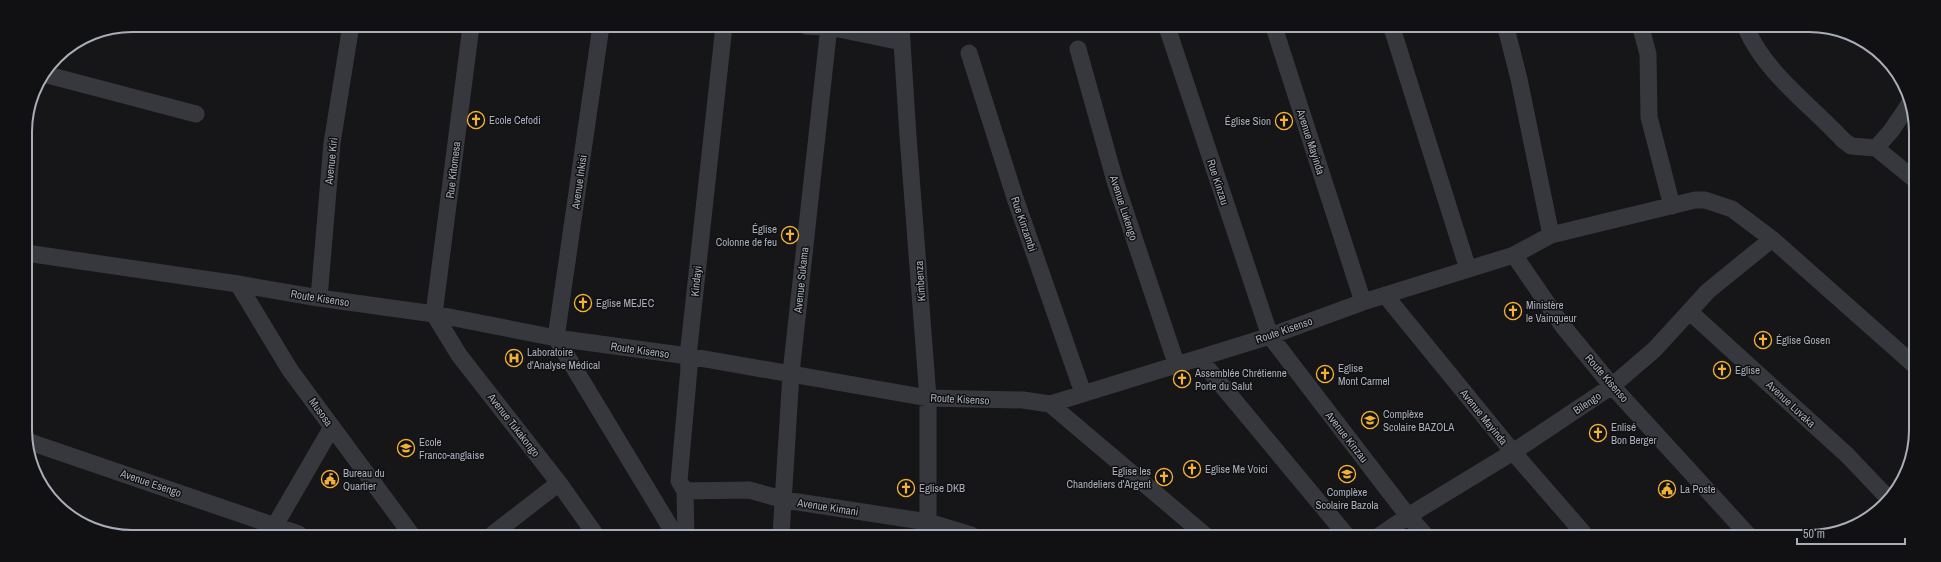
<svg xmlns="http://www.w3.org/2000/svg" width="1941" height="562" font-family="'Archivo Narrow',sans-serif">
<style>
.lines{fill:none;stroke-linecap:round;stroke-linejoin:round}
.minor{stroke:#37383d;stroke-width:17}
.labels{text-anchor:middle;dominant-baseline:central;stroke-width:3;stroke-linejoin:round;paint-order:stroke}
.poi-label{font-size:11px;fill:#a8adb8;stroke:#111113;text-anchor:start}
.street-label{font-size:11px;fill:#a8adb8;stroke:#111113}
.rim{fill:none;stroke:#a8adb8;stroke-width:2}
</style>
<rect width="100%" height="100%" fill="#161618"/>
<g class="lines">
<path class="minor" d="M 471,26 L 434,314 L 459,355 L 559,483 L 595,534
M 601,26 L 556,338 L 675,535
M 806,26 L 829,27 L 902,42
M 901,27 L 908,136 L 928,398 L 928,522 L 926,535
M 1167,27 L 1270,336 L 1408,516 L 1426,536
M 1274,27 L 1363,302
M 1392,28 L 1468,269
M 1506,28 L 1519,79 L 1551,235
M 1641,28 L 1648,54 L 1649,117 L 1672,206
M 1746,28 C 1766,74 1810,104 1843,140 L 1851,146 L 1876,148 L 1914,179
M 1078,49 L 1115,181 L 1177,366
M 969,53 L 1015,198 L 1083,393
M 44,74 L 196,114
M 1876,148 L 1891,131 L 1910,103
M 26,253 L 238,284 L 319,298 L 434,314 L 556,338 L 688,356 L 928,398 L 1023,400 L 1050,404 L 1270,336 L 1363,302 L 1514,255 L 1551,235 L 1695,200 L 1705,200 L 1732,209 L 1772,239 L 1913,364
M 1514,255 L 1562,325 L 1612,386 L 1750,537
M 238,284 L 290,370 L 411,534
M 1385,295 L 1513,452 L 1586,536
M 319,298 L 332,143 L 351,25
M 1690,312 L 1847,455 L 1889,499
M 1199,358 L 1347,536
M 1050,404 L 1206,536
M 27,441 L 299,534
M 685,491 L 749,490 L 785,500 L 928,522 L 971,535
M 270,534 L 332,427
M 493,534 L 559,483
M 686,535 L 685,491 L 679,481 L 689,368 L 688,356 L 724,26
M 781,535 L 791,373 L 829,26
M 1379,536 L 1408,516 L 1513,452 L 1612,386 L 1655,349 L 1708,291 L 1772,239"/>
</g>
<defs>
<g id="church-ring" transform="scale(0.9)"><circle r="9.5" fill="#111113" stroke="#f2b134" stroke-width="1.5"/><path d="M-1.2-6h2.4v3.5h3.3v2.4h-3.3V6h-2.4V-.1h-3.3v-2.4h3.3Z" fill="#f2b134"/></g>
<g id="hospital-ring" transform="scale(0.9)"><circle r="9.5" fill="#111113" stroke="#f2b134" stroke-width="1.5"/><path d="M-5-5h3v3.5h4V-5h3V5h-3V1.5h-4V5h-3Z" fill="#f2b134"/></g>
<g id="school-ring" transform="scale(0.9)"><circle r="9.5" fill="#111113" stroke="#f2b134" stroke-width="1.5"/><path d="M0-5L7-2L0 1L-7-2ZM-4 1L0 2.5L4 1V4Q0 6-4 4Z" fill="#f2b134"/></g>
<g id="civic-ring" transform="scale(0.9)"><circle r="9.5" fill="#111113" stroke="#f2b134" stroke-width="1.5"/><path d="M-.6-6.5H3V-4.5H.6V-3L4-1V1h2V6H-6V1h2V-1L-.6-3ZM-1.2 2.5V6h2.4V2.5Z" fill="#f2b134"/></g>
</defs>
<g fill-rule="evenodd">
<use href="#church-ring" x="476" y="120"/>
<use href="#church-ring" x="1284" y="121"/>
<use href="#church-ring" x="790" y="235"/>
<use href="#church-ring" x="583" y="303"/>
<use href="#church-ring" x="1513" y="311"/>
<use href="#church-ring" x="1763" y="340"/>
<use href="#hospital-ring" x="514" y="358"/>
<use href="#church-ring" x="1722" y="370"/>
<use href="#church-ring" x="1325" y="374"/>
<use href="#church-ring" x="1182" y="379"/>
<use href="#school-ring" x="1370" y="420"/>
<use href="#church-ring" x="1598" y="433"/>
<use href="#school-ring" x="406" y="448"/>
<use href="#church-ring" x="1192" y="469"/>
<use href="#school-ring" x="1347" y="474"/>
<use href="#church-ring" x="1164" y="477"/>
<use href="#civic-ring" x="330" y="479"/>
<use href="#church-ring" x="906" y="488"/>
<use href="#civic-ring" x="1667" y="489"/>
</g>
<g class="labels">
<g class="poi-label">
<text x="489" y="120">Ecole Cefodi</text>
<text x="1271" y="121" text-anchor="end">Église Sion</text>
<text x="777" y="229" text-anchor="end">Église<tspan x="777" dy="13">Colonne de feu</tspan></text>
<text x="596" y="303">Eglise MEJEC</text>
<text x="1526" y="305">Ministère<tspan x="1526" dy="13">le Vainqueur</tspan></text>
<text x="1776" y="340">Église Gosen</text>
<text x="527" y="352">Laboratoire<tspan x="527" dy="13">d'Analyse Médical</tspan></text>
<text x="1338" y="368">Eglise<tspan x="1338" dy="13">Mont Carmel</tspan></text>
<text x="1735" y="370">Eglise</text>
<text x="1195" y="373">Assemblée Chrétienne<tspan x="1195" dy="13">Porte du Salut</tspan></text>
<text x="1383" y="414">Complèxe<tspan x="1383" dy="13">Scolaire BAZOLA</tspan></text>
<text x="1611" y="427">Enlisé<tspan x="1611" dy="13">Bon Berger</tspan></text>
<text x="419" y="442">Ecole<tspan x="419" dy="13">Franco-anglaise</tspan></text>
<text x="1205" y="469">Eglise Me Voici</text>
<text x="1151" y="471" text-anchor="end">Eglise les<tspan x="1151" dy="13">Chandeliers d'Argent</tspan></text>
<text x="343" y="473">Bureau du<tspan x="343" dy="13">Quartier</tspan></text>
<text x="919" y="488">Eglise DKB</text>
<text x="1680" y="489">La Poste</text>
<text x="1347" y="492" text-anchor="middle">Complèxe<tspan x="1347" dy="13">Scolaire Bazola</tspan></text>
</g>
<g class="street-label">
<text transform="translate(1311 142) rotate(72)">Avenue Mayinda</text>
<text transform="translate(331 161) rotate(-84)">Avenue Kiri</text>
<text transform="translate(453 170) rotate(-83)">Rue Kitomesa</text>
<text transform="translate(579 182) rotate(-82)">Avenue Inkisi</text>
<text transform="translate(1218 182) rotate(72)">Rue Kinzau</text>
<text transform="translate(1124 208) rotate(72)">Avenue Lukengo</text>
<text transform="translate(1024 224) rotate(71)">Rue Kinzambi</text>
<text transform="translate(801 280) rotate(-84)">Avenue Sukama</text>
<text transform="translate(696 281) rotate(-84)">Kindayi</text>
<text transform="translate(920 281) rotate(-94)">Kimbenza</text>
<text transform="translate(320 298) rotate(9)">Route Kisenso</text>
<text transform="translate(1284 330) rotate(-19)">Route Kisenso</text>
<text transform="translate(640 350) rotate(8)">Route Kisenso</text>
<text transform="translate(1607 378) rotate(49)">Route Kisenso</text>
<text transform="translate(960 399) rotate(3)">Route Kisenso</text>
<text transform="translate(1587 403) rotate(-34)">Bilengo</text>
<text transform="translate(1791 404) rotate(43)">Avenue Luvaka</text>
<text transform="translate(321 412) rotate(54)">Musosa</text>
<text transform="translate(1484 417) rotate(51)">Avenue Mayinda</text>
<text transform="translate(514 425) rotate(52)">Avenue Tukakongo</text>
<text transform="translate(1347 437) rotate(52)">Avenue Kinzau</text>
<text transform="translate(151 483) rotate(19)">Avenue Esengo</text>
<text transform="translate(828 507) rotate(9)">Avenue Kimani</text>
</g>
</g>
<path d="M0 0H1941V562H0ZM132 32H1809A100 100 0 0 1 1909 132V430A100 100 0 0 1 1809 530H132A100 100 0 0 1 32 430V132A100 100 0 0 1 132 32Z" fill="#111113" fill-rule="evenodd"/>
<path class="rim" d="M132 32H1809A100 100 0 0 1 1909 132V430A100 100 0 0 1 1809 530H132A100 100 0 0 1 32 430V132A100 100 0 0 1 132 32Z"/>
<path d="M1797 538v6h108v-6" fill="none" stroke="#a8adb8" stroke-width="2"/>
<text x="1803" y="538" font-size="12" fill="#a8adb8" stroke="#111113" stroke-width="3" paint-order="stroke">50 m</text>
</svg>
